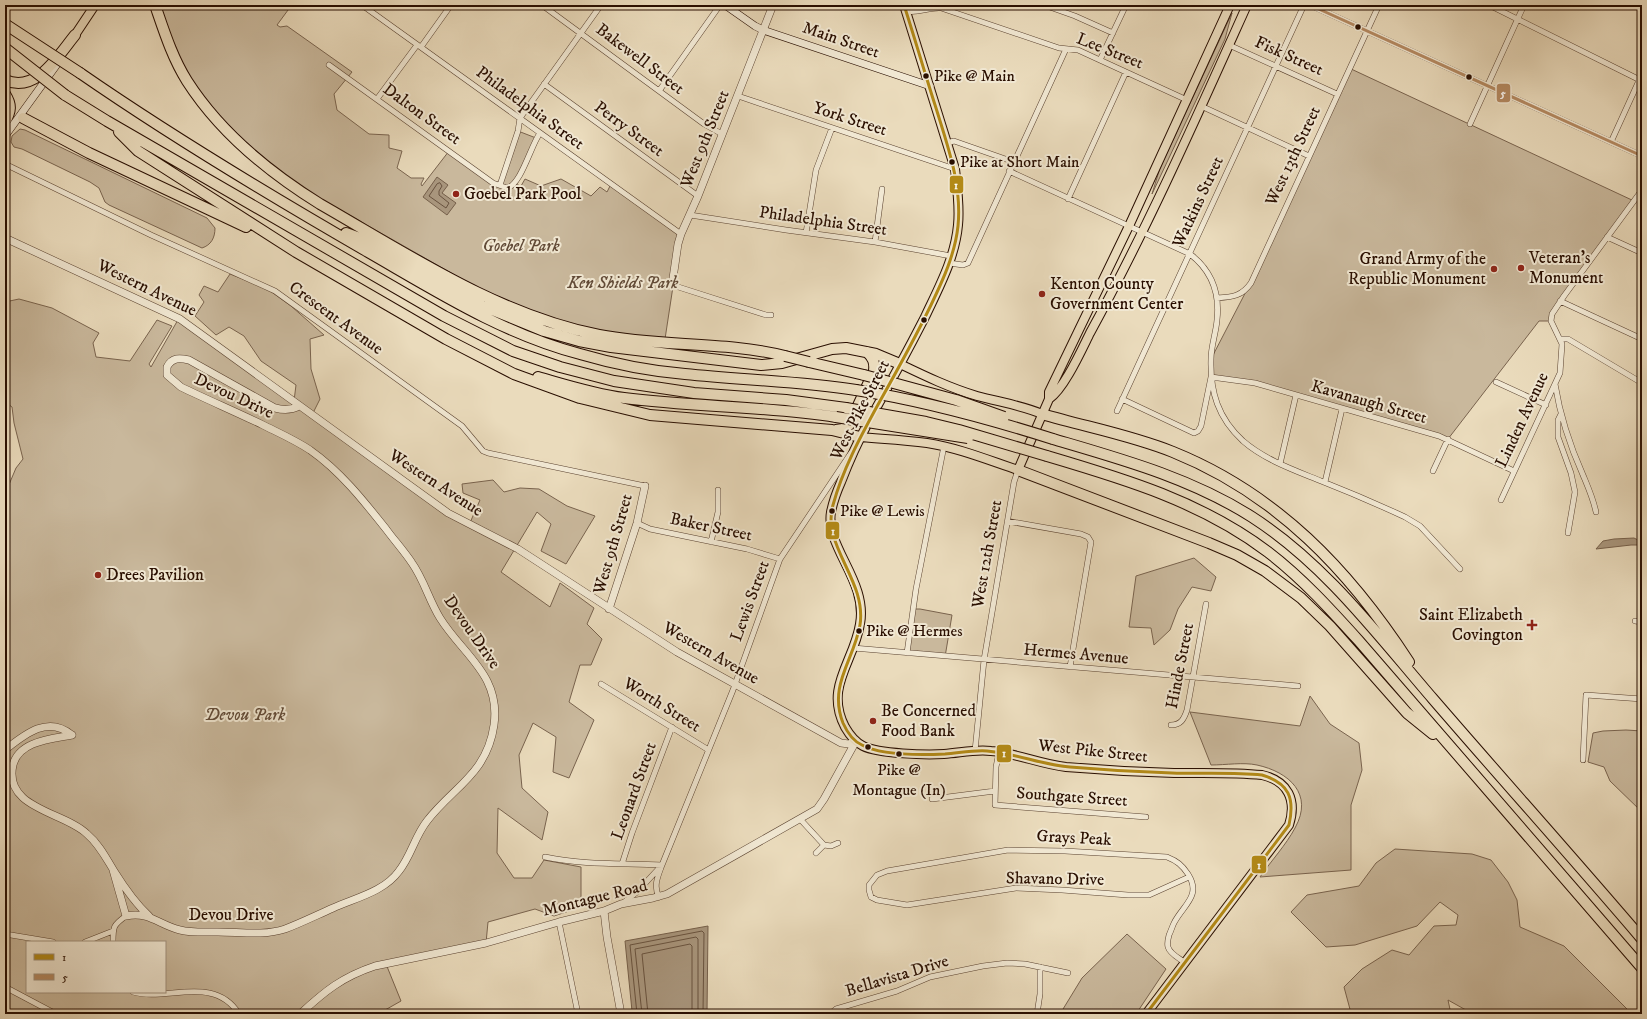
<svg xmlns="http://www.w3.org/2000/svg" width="1647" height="1019" font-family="'IM FELL DW Pica',serif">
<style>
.green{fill:#c9b89c;stroke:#79634e;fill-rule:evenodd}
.water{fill:#a8957c;stroke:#755f4a}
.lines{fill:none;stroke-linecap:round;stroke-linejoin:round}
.shore{stroke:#68523e;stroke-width:1}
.minor-casing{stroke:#59412f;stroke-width:6}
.tertiary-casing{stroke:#59412f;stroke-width:8}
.secondary-casing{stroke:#290e00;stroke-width:8}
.primary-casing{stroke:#290e00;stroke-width:10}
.motorway-casing{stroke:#290e00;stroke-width:12}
.minor{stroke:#f1e8d3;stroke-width:5}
.tertiary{stroke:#f1e8d3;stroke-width:7}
.secondary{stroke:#f1e8d3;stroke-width:7}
.primary{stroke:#eadbbc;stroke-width:8}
.motorway{stroke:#eadbbc;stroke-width:10}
.motorway-bridge-casing{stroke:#290e00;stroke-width:12;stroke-linecap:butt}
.motorway-bridge{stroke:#eadbbc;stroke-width:10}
.bus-1-casing{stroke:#f1e8d3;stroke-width:6}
.bus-2-casing{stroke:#f1e8d3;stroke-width:6}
.bus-1{stroke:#b28917;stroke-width:3}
.bus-2{stroke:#b58a62;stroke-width:3}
.bus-dot{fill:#290e00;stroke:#f1e8d3;stroke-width:1.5}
.poi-dot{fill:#8f2418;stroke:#f1e8d3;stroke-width:1.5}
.labels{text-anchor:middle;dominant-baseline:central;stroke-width:4;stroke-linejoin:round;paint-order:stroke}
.bus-label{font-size:16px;fill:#290e00;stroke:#f1e8d3;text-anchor:start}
.street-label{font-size:17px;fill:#290e00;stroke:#f1e8d3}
.poi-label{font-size:17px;fill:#290e00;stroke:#f1e8d3;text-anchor:start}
.park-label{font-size:17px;font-style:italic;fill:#614a37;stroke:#f1e8d3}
.line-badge{stroke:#f1e8d3;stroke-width:1.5}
.badge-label{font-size:11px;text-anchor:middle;font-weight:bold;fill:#fff}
</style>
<rect width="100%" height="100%" fill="#eadbbc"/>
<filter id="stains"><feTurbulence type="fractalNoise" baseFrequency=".005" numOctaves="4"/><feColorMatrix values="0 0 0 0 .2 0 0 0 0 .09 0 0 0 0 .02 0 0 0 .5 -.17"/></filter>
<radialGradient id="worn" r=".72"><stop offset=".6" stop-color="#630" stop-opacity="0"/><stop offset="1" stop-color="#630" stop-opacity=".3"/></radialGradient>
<path class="green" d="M 157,5 L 289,5 L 291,6 L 277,25 L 280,27 L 287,26 L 352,72 L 334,94 L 337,110 L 369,134 L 389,135 L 389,148 L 402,151 L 397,168 L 411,178 L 424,178 L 421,184 L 422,186 L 449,151 L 493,183 L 499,182 L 518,131 L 536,138 L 515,184 L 521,186 L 525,179 L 541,186 L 561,179 L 591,196 L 600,187 L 607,192 L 611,184 L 681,234 L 665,339 L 599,331 L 553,320 L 474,286 L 293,183 L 236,135 L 208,103 L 184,69 Z
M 1232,13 L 1225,39 L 1152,194 L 1160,168 Z
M 1349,68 L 1634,201 L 1564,296 L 1551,321 L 1539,321 L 1448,439 L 1255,384 L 1211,377 L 1211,359 L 1253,278 Z
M 20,129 L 25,130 L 207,218 L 215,228 C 215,238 211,245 202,248 L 109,205 L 105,202 L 99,188 L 90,182 L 22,149 L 14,147 L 11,142 L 12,136 Z
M 230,274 L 266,288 L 291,306 L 324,335 L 310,339 L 311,369 L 320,399 L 312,415 L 469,525 L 480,500 L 463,493 L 462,484 L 493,480 L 504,492 L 520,488 L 539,489 L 567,506 L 595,516 L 566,564 L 541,551 L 551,524 L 537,512 L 501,572 L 550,607 L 560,583 L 594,608 L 587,624 L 602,639 L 591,665 L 580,665 L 569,702 L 594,720 L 569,778 L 553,772 L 556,737 L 533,723 L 519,755 L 522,788 L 548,812 L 542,840 L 498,808 L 497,853 L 514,878 L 532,878 L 544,860 L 581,867 L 581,907 L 554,916 L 535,909 L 488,922 L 486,943 L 386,964 L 401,1001 L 378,1014 L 5,1014 L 5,494 L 16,468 L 23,459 L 14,423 L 12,407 L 5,402 L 5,302 L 19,299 L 52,308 L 99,333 L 93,343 L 96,357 L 130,361 L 157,320 L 172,326 L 149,364 L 151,367 L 179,318 L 294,401 L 296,385 L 261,361 L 244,336 L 229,327 L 216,335 L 195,316 L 204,302 L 199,295 L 204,286 L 218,292 ZM 27,942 L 165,942 L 165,992 L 27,992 Z
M 1194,558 L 1216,577 L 1211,591 L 1192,587 L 1178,609 L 1170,630 L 1154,645 L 1151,628 L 1129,627 L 1136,576 Z
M 914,609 L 920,609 L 952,615 L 945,657 L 907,653 Z
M 1310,696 L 1330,724 L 1359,743 L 1362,770 L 1351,805 L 1351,870 L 1260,877 C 1271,861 1286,845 1295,828 C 1314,794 1289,772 1257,765 C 1243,762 1226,765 1211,765 L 1190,712 L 1300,726 Z
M 1626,730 L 1642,731 L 1642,784 C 1640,793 1642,802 1642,812 L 1610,781 L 1604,767 L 1588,762 L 1593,733 L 1603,731 Z
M 1395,849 L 1472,854 L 1491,860 L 1508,882 L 1517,900 L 1520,927 L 1564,946 L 1632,1014 L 1473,1014 L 1448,1000 L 1451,1014 L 1348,1014 L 1351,1013 L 1344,987 L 1362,969 L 1392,950 L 1409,955 L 1434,926 L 1456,925 L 1458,915 L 1440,902 L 1417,926 L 1355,945 L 1326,947 L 1291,912 L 1307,895 L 1359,886 L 1376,863 Z
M 1127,934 L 1166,969 L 1136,1014 L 1060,1014 L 1082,978 Z"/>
<path class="water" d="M 437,177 L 448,185 L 442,193 L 456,203 L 447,215 L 423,197 Z
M 1634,538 L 1642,542 L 1642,545 L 1631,545 L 1596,549 L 1603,541 L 1614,539 Z
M 708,926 L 707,1014 L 634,1014 L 632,1011 L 625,941 Z"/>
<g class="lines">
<path class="shore" d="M 440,183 L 442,186 L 439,191 L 439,195 L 449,203 L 446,208 L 429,196 L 437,184 Z
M 637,1014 L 630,945 L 702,931 L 704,933 L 703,1014
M 642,1014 L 635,949 L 696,937 L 698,939 L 698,1014
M 648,1014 L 642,954 L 690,944 L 692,946 L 692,1014"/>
<g class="minor-casing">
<path id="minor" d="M 362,5 L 681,234
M 542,5 L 704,124 L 722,134
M 1044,5 L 1075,16 L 1113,33
M 1310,5 L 1642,156
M 1489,5 L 1642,81
M 906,11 C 918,14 928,7 941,8 L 1059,48 L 1078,50 L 1187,100
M 1229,45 L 1337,94
M 421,47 L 451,5
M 1100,60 L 1126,5
M 329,65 L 493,183 L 507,188 C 521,185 531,145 540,133
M 544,84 L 698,196
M 659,91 L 720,5
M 738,96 L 955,169
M 377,99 L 417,45
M 1201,106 L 1309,156
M 520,118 L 601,5
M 1470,124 L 1524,5
M 1611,142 L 1642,74
M 947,143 L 954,141 L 1014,162
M 5,164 L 151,235 L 275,291 L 462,426 L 483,451 L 488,453 L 645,486
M 1009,171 L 1190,254 C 1211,270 1220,293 1217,320 C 1216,333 1211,346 1211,359 C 1210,392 1218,418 1243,441 C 1265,460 1294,470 1321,481 C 1349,492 1377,504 1405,517 L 1420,526 L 1460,569
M 500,185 L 518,131 L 520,118
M 1068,199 L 1126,72
M 690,215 L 786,230 L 875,242 L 951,256
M 806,233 L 816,170 L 832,128
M 1607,237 L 1642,253
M 875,242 L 882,189
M 949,263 L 963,265 L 968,263 L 1066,49
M 672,285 L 766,315 L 771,315
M 1217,298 C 1233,297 1242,296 1251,283 L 1379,5
M 1560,301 L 1642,339
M 1560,339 L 1568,339 L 1642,383
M 1496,382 L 1546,405
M 1555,384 C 1560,415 1570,446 1583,475 C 1588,487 1593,498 1596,512
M 1122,399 L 1194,433 L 1198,431 L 1201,426 L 1211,377 L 1255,383 L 1439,436 L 1514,471
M 1117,411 L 1304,5
M 1561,414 L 1558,420 L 1558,437 L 1571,473 L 1575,492 L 1568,533
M 1280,464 L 1296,395
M 1433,471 L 1448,439
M 1325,482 L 1342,409
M 1501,500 L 1560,373 L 1562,344 L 1551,321 L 1552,314 L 1564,296 L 1642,190
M 1007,521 L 1081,534 L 1088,537 L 1091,542 L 1070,667
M 637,523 L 650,529 L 747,549 L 780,559
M 711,542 L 718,512 L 718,490
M 1635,621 L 1642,622
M 853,648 L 1298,686
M 907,653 L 916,589 L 944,446
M 601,684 L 707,749
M 1171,725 C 1181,725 1184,719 1187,710 L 1206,604
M 975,751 L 984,660 L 1014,482 L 1018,470
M 999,752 L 996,767 L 995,805 L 1146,817
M 1583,760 L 1586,695 L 1642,699
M 932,799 L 995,791
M 800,819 L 824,845 L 831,846 L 838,843
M 816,853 L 824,845
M 545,857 C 583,865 622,863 662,865 C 658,876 653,886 659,897
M 622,864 L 632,833 L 672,727
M 623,903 L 637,892 L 662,865 L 733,690 L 780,559 L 851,453
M 559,922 L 578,1014
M 5,934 L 53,942
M 85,942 L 113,931
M 113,942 C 113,927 113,925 126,916
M 1184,962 C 1179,958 1170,954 1168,947 C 1167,944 1168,939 1169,935 C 1171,931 1172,927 1174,923 C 1183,905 1202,896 1188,874 C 1182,865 1177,861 1167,857 L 1065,851 L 1008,850 L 887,871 L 877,875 L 869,885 L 869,890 L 871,897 L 877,900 L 907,905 L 1016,888 L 1062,890 L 1128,895 L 1149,895 L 1189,877
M 5,987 L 56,1014
M 133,992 C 166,1002 214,974 239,1014
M 830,1014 L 836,1009 L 897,991 L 930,977 L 983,966 L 1007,963 L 1025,964 L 1068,973
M 1037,1014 L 1040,994 L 1040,967"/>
</g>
<g class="tertiary-casing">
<path id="tertiary" d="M 5,238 L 180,319 L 448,513 L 518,549 L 677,652 L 841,743 L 849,744 L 856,741
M 672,285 L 678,244 L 681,234 L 698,196 L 773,5
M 609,609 L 637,523 L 645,486
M 72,735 C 51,739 19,741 13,765 C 3,809 65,812 87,834 C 99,844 106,858 114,871 C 124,887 135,903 149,916
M 5,750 C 25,734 48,715 72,735
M 113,870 L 126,916 C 149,911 159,925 180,930 C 192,933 206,932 218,932 C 240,932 264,936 285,929 C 301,923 317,915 333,908 C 355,898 384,892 399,871 C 411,856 415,836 427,821 C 453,787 487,774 494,725 C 501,675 463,655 440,618 C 429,600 424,580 412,563 C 404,551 394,540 386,529 C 363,500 340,471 310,450 C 295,440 279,433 263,425 C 236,412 208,400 181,387 L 167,375 L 167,367 C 172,357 180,358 189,360 L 275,408 C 283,410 292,410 299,406
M 604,911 L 607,937 L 621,1014
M 300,1014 C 325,991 342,977 375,966 L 486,943 L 559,922 L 604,911 L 621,904 L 653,898 L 667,894 L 817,809 L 824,799 L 856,741"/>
</g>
<g class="secondary-casing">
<path id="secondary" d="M 725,5 L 755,26 L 763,30 L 930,86
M 5,136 L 58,63"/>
</g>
<g class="primary-casing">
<path id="primary" d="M 904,5 L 955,169 C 957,187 960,206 958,225 C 955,258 939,287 925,317 C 907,352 888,387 869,421 C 858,441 849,461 841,482 C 837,491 833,502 831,512 C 825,547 868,581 860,624 C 854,662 824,687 845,727 C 849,734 855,742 863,746 C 879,754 926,755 944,754 C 960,753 975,749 991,751 C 1016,753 1040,764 1066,767 C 1102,770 1139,772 1174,773 C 1204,773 1233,772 1262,775 C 1288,781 1297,800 1289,825 L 1146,1014
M 75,35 L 95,5
M 900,364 C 925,376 950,388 977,396 C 999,402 1021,405 1042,414
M 1049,399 C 1064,389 1081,351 1090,333 C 1148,227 1197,116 1247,5
M 860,437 C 883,439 905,440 927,443 C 959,448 988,460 1018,470 L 1049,399 L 1049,392 L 1129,226 L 1230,5"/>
</g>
<g class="motorway-casing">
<path id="motorway" d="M 155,5 C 164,31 172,57 187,81 C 219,131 270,173 320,204 C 409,255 498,315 599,335 C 660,347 725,341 785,356
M 80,73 C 174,138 269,195 368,252 C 436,291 503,334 580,354 C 614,364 649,371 685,374 C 742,380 800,381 856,390
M 5,80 C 36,94 58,56 75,35
M 5,94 C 12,105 11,111 5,122
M 65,95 L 107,121 L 444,316 L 513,351 L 560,367 L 614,381 L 694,393 L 786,400 L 846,408
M 23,118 L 89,153 L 246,227
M 119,132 L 138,151 L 296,252 L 446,339 L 514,374 L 580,398 L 650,415 L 832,430 L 860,437
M 346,233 L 362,239 L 483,306 L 544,331 L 579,341 L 611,347 L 761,365 L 782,363 L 832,349 L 846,348 L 876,354 L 900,364
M 809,362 L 864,375
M 538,377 C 566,385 594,394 624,398 C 694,407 766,406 836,417
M 1042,414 C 1086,427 1131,435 1173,452 C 1277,494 1349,570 1409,662
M 836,430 L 843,429 L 849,425 L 874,371 C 875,362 873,358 867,352
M 1053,439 C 1121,459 1191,478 1252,517 C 1325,564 1377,634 1433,699 C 1502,779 1573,858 1642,939
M 1047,456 C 1125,479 1202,502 1268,552 C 1302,578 1331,610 1359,641 L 1642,968
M 1018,470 L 1209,543 L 1237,555 L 1265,571 L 1301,598 L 1330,626 L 1407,713 L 1433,734"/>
</g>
<use href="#minor" class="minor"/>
<use href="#tertiary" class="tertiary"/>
<use href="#secondary" class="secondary"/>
<use href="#primary" class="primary"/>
<use href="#motorway" class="motorway"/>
<g class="motorway-bridge-casing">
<path id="motorway-bridge" d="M 5,24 L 80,73
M 5,48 L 65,95
M 785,356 L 809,362
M 864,375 L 956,400 L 1004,417
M 856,390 C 925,401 987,418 1053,439
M 846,408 L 926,422 L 959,430 L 1047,456
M 836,417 L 968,438"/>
</g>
<use href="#motorway-bridge" class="motorway-bridge"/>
<g class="bus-1-casing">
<path id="bus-1" d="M 904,5 C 915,39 925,74 936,108 C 948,147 962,185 958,226 C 955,254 943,280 931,305 C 915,338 898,369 880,401 C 862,434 843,468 833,505 C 821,546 867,580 860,625 C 854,660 828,685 843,723 C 847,732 853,741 862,745 C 882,756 923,755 945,754 C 959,753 973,750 987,751 C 1015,753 1042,765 1070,767 C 1104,770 1138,772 1172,773 C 1202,774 1232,772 1262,775 C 1289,783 1295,798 1289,825 L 1146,1014"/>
</g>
<g class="bus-2-casing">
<path id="bus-2" d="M 1310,5 L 1642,156"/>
</g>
<use href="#bus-1" class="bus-1"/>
<use href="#bus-2" class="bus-2"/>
</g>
<g class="bus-dot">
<circle cx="1358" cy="27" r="3.5"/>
<circle cx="926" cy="76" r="3.5"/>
<circle cx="1469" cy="77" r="3.5"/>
<circle cx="952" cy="162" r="3.5"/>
<circle cx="924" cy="320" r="3.5"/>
<circle cx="832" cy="511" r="3.5"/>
<circle cx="859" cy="631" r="3.5"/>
<circle cx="868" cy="747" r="3.5"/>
<circle cx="899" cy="754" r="3.5"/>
</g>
<g class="poi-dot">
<circle cx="456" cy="194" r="4"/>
<circle cx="1521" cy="268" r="4"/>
<circle cx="1494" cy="269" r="4"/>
<circle cx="1042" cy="294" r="4"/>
<circle cx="98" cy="575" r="4"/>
<path d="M1530 619h4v4h4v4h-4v4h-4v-4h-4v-4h4z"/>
<circle cx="873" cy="721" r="4"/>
</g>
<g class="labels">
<g class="bus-label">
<text x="934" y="76">Pike @ Main</text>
<text x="960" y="162">Pike at Short Main</text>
<text x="840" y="511">Pike @ Lewis</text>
<text x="866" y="631">Pike @ Hermes</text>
<text x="899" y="770" text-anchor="middle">Pike @<tspan x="899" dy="20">Montague (In)</tspan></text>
</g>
<g class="street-label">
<text transform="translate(841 40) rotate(19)">Main Street</text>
<text transform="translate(1110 51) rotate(22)">Lee Street</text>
<text transform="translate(1289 56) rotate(24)">Fisk Street</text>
<text transform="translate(640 59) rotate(37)">Bakewell Street</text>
<text transform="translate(530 108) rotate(36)">Philadelphia Street</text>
<text transform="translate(422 114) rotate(36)">Dalton Street</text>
<text transform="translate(850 119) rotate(18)">York Street</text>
<text transform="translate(629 129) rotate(36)">Perry Street</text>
<text transform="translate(705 139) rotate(-68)">West 9th Street</text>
<text transform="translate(1293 156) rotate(-65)">West 13th Street</text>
<text transform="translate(1198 202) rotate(-65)">Watkins Street</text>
<text transform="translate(823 221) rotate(8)">Philadelphia Street</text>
<text transform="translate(147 288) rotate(26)">Western Avenue</text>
<text transform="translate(336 318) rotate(36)">Crescent Avenue</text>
<text transform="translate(234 396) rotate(25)">Devou Drive</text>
<text transform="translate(1369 402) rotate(16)">Kavanaugh Street</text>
<text transform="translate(860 410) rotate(-63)">West Pike Street</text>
<text transform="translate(1522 420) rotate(-65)">Linden Avenue</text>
<text transform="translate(436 483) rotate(33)">Western Avenue</text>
<text transform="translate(711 527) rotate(12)">Baker Street</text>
<text transform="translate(613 544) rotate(-74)">West 9th Street</text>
<text transform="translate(987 554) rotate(-80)">West 12th Street</text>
<text transform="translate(750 601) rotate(-70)">Lewis Street</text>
<text transform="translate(472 632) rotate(55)">Devou Drive</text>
<text transform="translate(711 653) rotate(30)">Western Avenue</text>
<text transform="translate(1076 654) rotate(5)">Hermes Avenue</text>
<text transform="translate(1180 666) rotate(-79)">Hinde Street</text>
<text transform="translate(662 705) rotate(32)">Worth Street</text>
<text transform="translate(1093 751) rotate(6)">West Pike Street</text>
<text transform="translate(634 791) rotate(-70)">Leonard Street</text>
<text transform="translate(1072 797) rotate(4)">Southgate Street</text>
<text transform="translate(1074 838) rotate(3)">Grays Peak</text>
<text transform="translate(1055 879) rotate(1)">Shavano Drive</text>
<text transform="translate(595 898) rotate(-14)">Montague Road</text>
<text x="231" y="915">Devou Drive</text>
<text transform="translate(897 976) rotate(-17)">Bellavista Drive</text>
</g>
<g class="poi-label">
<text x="464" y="194">Goebel Park Pool</text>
<text x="1529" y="258">Veteran’s<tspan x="1529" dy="20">Monument</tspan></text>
<text x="1486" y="259" text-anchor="end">Grand Army of the<tspan x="1486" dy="20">Republic Monument</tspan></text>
<text x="1050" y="284">Kenton County<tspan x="1050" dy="20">Government Center</tspan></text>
<text x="106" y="575">Drees Pavilion</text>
<text x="1523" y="615" text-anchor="end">Saint Elizabeth<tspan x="1523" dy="20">Covington</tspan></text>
<text x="881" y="711">Be Concerned<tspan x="881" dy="20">Food Bank</tspan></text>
</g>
<g class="park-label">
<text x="521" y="246">Goebel Park</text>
<text x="623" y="283">Ken Shields Park</text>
<text x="245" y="715">Devou Park</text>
</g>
</g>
<g class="line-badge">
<rect x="1496" y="83" width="15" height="20" rx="4" fill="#b58a62"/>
<rect x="949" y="175" width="15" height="19" rx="4" fill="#b28917"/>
<rect x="825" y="521" width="15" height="19" rx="4" fill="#b28917"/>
<rect x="996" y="744" width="16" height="19" rx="4" fill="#b28917"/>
<rect x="1251" y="855" width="16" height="19" rx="4" fill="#b28917"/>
</g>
<g class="badge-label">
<text x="1503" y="97">5</text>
<text x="956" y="189">1</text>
<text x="833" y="535">1</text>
<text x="1004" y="757">1</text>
<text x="1259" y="869">1</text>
</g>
<rect width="1647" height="1019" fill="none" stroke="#eadbbc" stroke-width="20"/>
<rect x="6" y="6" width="1635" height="1007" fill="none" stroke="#290e00" stroke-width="2"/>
<rect x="10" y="10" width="1627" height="999" fill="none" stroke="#290e00"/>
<rect x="26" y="941" width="140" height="52" fill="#f1e8d3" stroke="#a1917f"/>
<rect x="34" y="954" width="20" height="6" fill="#b28917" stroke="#a1917f"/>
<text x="62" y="961" font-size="12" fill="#290e00">1</text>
<rect x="34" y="974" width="20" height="6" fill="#b58a62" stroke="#a1917f"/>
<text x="62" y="981" font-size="12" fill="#290e00">5</text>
<rect width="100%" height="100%" filter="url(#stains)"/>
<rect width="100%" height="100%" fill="url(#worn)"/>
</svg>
